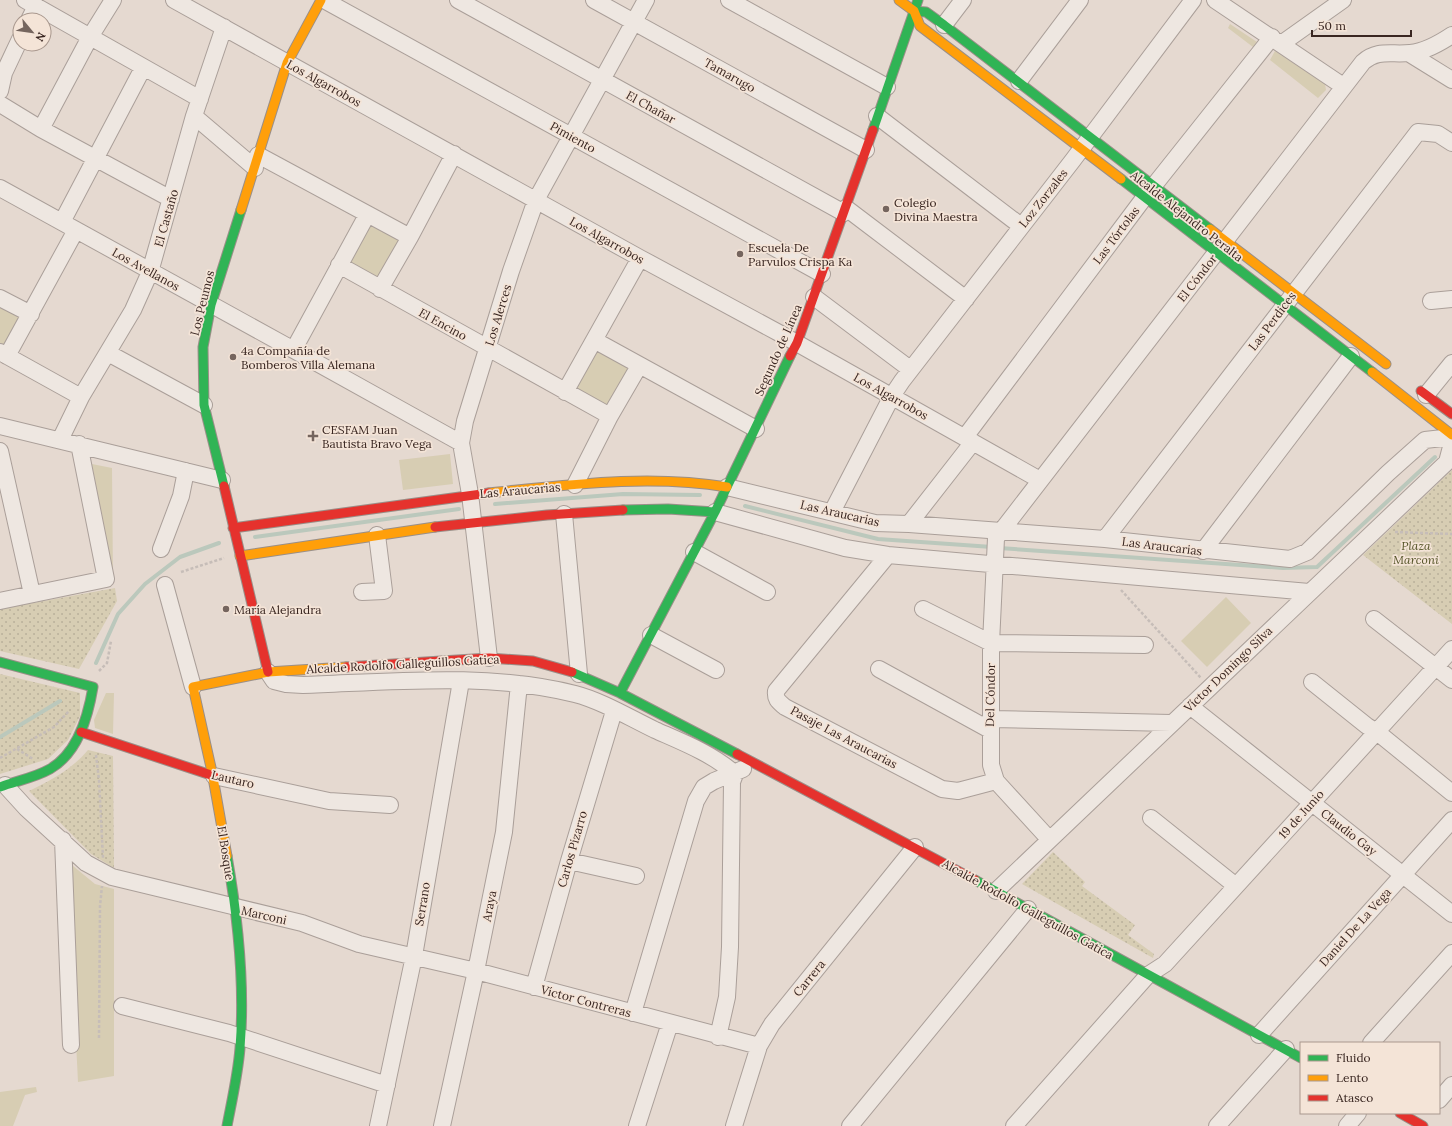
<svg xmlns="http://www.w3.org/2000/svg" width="1452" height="1126" font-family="Lora,serif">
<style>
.green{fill:#d7cdb3}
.park{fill:url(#park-dots)}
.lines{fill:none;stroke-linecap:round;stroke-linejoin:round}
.stream{stroke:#bbc8bc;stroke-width:4}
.street-casing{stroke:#aa9f99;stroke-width:18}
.fast-casing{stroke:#9a8f88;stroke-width:11}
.slow-casing{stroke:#9a8f88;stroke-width:11}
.jam-casing{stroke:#9a8f88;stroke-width:11}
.path{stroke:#c6bdb8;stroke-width:2.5;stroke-dasharray:3 2;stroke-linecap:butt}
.street{stroke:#eee7e1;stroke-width:16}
.fast{stroke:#30b455;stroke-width:9}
.slow{stroke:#ff9f0a;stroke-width:9}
.jam{stroke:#e5322d;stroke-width:9}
.poi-dot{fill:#75655e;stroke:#f4e4d7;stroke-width:1.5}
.labels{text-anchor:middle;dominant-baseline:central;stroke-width:3.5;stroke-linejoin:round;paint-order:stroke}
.street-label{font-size:12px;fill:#392621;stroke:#f4e4d7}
.poi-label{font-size:12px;fill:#392621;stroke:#f4e4d7;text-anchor:start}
.park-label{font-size:12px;font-style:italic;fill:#555428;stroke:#f4e4d7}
</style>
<defs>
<pattern id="park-dots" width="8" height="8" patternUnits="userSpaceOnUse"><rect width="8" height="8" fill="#d7cdb3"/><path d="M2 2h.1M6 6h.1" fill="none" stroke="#b9b09a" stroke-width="1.8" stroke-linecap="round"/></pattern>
</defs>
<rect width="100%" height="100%" fill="#e5d9d0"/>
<path class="green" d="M 1230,24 L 1257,42 L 1253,47 L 1228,28 Z
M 1275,51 L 1325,84 L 1326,90 L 1318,98 L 1270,60 Z
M 369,223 L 402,242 L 379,284 L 345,265 Z
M 0,303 L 22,315 L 5,346 L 0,343 Z
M 598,349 L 634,367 L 611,407 L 576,390 Z
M 450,454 L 453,484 L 403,490 L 399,460 Z
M 92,464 L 112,468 L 113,581 Z
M 1226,597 L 1251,623 L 1207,667 L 1181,641 Z
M 106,693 L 114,693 L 113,734 L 95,728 L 94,720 Z
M 67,861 L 95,884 L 114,889 L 114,1076 L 78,1082 Z
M 36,1087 L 37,1092 L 25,1095 L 13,1126 L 0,1126 L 0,1092 Z"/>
<path class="park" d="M 1452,470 L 1452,624 L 1363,555 Z
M 115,588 L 117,601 L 79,669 L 0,651 L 0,609 Z
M 0,674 L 80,693 L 80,716 L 68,740 L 48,759 L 0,774 Z
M 88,750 L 113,756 L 114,868 L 91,854 L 29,791 C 52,780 72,769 88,750 Z
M 1053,852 L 1085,882 L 1082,886 L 1135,925 L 1128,935 L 1154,954 L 1153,958 L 1022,884 Z"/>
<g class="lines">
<path class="stream" d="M 495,504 L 623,494 L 700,495
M 745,506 L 878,539 L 992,547
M 255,537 L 459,509
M 999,548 L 1283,568 L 1317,567 L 1435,457
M 96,663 L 118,614 L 145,584 L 180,557 L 219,543
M 0,737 L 60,701"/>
<g class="street-casing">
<path id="street" d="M 25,0 L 200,99
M 174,0 L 640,258 L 779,333 L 1040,480
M 324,0 L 822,274
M 458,0 L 844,213
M 594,0 L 866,150
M 729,0 L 887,87
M 1215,0 L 1343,86
M 29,20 L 36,6
M 944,25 L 963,0
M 1281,44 L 1343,0
M 1410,54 L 1452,80
M 1019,81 L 1080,0
M 0,91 L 4,73 L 20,39
M 0,104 L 41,129 L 171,199
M 194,116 L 255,168
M 877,116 L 1021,226
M 41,129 L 90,37 L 113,0
M 258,155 L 410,237
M 0,188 C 153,273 308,357 461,443
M 846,208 L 966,299
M 62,222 L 143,68
M 339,265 L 610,416
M 380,289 L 410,237 L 454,154
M 814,297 L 910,369
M 0,298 L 31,314
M 1431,301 L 1452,299
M 594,340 L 756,429
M 294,349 L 367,215
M 0,352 L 81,397
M 108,353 L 204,405
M 7,356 L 76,230
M 565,392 L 640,258
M 1426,395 L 1452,363
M 0,426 L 222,480
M 965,437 L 1144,198 L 1272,37
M 60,440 L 81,397 L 133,310 L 150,272 L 194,116 L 224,27
M 0,451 L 32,594
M 575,485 L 610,416 L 639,366
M 727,487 L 875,523 L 909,524 L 1105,539 L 1290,559 L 1307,552 L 1388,473 L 1425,440 L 1452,437
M 715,512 L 845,548 L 888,555 L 1309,592
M 832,512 L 892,396 L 902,381 L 1073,160 L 1193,0
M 564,514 L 579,674
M 909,524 L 973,442
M 1105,539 L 1418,132 L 1438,134 L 1452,143
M 161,549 L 181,496 L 186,471
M 1203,551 L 1351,356
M 694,552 L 767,592
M 888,555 L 776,691 C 775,700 779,702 785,707 L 942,789 L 958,791 L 996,781
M 165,585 L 193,687
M 362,592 L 384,591 L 377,535
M 0,601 L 106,579 L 79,444
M 923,609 L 991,643 L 1145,645
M 1374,619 L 1452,680
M 651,635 L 716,670
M 489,658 L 470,494 L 461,443 L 465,421 L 511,271 L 536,200 L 646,0
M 879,669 L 990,730
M 268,672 L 274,681 L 286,684 L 303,685 C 390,682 490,672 575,694 C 602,701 630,718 655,730 C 682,742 713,754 735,774
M 1312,682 L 1367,726 L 1377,732 L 1452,793
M 1190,706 L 1452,914
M 990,719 L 1171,723
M 214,776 L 329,801 L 390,805
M 5,785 L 26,808 L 86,863 L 112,877 L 302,923 L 359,944 L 476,971 L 759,1046
M 1151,818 L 1236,886
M 1049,839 L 996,781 L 991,765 L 991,643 L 996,538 L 1363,62 C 1378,49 1391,55 1410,53 C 1424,52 1440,43 1452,35
M 63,840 L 71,1045
M 569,861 L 636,876
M 996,891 L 1447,462 L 1452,443
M 534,987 L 569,861 L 614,711
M 122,1006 L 229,1033 L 387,1085
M 633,1013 L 696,801 L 704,787 L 714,781 L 743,769
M 1259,1035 L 1452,820
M 718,1037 L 727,997 L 730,947 L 732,782 L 735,774
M 1371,1043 L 1452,953
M 1439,1100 L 1452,1085
M 378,1126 L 414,956 L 461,681
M 442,1126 L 476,971 L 504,832 L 519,684
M 637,1126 L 670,1023
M 734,1126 L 759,1046 L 772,1024 L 915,847
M 850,1126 L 1028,909
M 1014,1126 L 1148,975 L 1165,964 L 1452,649
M 1217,1126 L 1286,1049
M 1347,1126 L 1358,1113"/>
</g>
<g class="fast-casing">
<path id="fast" d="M 914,11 L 926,12 L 944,25 L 1210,229
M 873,130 L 918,0
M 1121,179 L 1372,372
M 224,486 L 204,405 L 203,347 L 211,305 L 241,210
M 623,510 L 668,509 L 715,512
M 0,662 L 93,687 C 88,717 78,753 50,769 C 34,778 16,781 0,787
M 572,672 L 620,693 L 737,754
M 620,693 L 715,512 L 790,356
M 975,880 L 1301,1058
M 227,1126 C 232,1100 238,1074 240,1048 C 245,985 238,918 227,856"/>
</g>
<g class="slow-casing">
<path id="slow" d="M 899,0 L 914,11 L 920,26 L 1121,179
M 241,210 L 287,63 L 321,0
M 1210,229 L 1386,364
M 1372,372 L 1452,435
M 489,493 C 568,485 648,474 727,487
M 240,556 L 435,527
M 227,856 L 212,772 L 193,687 L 268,672 L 346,667"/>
</g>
<g class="jam-casing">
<path id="jam" d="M 790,356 L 797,343 L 873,130
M 1421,391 L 1452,414
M 224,486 L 268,672
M 435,527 L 547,515 L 623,510
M 233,528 L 489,493
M 346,667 L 489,658 L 533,661 L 572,672
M 81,732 L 214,776
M 737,754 L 975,880
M 1400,1113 L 1423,1126"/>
</g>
<path class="path" d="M 1395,532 L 1452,534
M 181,572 L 224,558
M 1121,590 L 1201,678
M 99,671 L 107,663 L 111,641
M 17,749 L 33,759
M 96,755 L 99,780 L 103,858
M 0,758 L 54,727 L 69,711
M 99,1038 L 100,906 L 102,886"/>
<use href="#street" class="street"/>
<use href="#fast" class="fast"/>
<use href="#slow" class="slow"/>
<use href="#jam" class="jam"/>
</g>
<g class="poi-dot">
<circle cx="886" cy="209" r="4"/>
<circle cx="740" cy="254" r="4"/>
<circle cx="233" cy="357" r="4"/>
<path d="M311 430h4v4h4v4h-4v4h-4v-4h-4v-4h4z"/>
<circle cx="226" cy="609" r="4"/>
</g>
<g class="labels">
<g class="street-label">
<text transform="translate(730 75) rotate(29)">Tamarugo</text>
<text transform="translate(324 83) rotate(29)">Los Algarrobos</text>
<text transform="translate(651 107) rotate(29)">El Chañar</text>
<text transform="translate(573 137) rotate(29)">Pimiento</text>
<text transform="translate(1043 198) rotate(-52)">Loz Zorzales</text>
<text transform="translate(1187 216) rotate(38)">Alcalde Alejandro Peralta</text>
<text transform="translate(166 218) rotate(-74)">El Castaño</text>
<text transform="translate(1116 235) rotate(-53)">Las Tórtolas</text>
<text transform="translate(607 240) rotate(29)">Los Algarrobos</text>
<text transform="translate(146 269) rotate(29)">Los Avellanos</text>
<text transform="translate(1197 278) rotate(-52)">El Cóndor</text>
<text transform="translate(202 303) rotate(-76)">Los Peumos</text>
<text transform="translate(498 315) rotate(-73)">Los Alerces</text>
<text transform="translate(1272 321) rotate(-53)">Las Perdices</text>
<text transform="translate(443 324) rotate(29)">El Encino</text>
<text transform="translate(778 350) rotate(-66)">Segundo de Línea</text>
<text transform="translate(891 396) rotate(29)">Los Algarrobos</text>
<text transform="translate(520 490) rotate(-5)">Las Araucarias</text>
<text transform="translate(840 513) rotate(13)">Las Araucarias</text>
<text transform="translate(1162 546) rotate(7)">Las Araucarias</text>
<text transform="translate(403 664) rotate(-3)">Alcalde Rodolfo Galleguillos Gatica</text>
<text transform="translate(1228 669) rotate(-44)">Víctor Domingo Silva</text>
<text transform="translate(990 695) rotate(-89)">Del Cóndor</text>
<text transform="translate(844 737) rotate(28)">Pasaje Las Araucarias</text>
<text transform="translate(233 779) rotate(13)">Lautaro</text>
<text transform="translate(1301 814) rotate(-48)">19 de Junio</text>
<text transform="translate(1349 832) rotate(38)">Claudio Gay</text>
<text transform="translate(572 849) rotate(-74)">Carlos Pizarro</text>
<text transform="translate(226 853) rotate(81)">El Bosque</text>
<text transform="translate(422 904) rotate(-81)">Serrano</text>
<text transform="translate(489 906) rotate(-79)">Araya</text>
<text transform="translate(1028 909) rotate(29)">Alcalde Rodolfo Galleguillos Gatica</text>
<text transform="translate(264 915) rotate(13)">Marconi</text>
<text transform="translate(1355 927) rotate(-48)">Daniel De La Vega</text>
<text transform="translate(809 978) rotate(-51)">Carrera</text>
<text transform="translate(586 1001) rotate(15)">Víctor Contreras</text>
</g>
<g class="poi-label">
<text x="894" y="202">Colegio<tspan x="894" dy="14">Divina Maestra</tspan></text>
<text x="748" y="247">Escuela De<tspan x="748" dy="14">Parvulos Crispa Ka</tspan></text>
<text x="241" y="350">4a Compañía de<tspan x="241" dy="14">Bomberos Villa Alemana</tspan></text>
<text x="322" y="429">CESFAM Juan<tspan x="322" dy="14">Bautista Bravo Vega</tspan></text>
<text x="234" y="609">María Alejandra</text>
</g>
<g class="park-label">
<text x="1416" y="545">Plaza<tspan x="1416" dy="14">Marconi</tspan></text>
</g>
</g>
<rect x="1300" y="1042" width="140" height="72" fill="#f4e4d7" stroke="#a9988e"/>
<rect x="1308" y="1055" width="20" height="6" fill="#30b455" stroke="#a9988e"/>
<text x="1336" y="1062" font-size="12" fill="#392621">Fluido</text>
<rect x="1308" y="1075" width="20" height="6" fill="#ff9f0a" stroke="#a9988e"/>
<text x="1336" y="1082" font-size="12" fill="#392621">Lento</text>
<rect x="1308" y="1095" width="20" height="6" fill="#e5322d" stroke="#a9988e"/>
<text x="1336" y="1102" font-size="12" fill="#392621">Atasco</text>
<g transform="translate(32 32) rotate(119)"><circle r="19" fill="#f4e4d7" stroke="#a9988e"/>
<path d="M0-3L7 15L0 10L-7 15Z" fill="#75655e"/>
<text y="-6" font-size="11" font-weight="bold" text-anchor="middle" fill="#392621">N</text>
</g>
<path d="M1312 30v6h99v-6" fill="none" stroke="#392621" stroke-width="2"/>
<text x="1318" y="30" font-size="12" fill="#392621" stroke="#f4e4d7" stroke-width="3" paint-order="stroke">50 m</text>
</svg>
